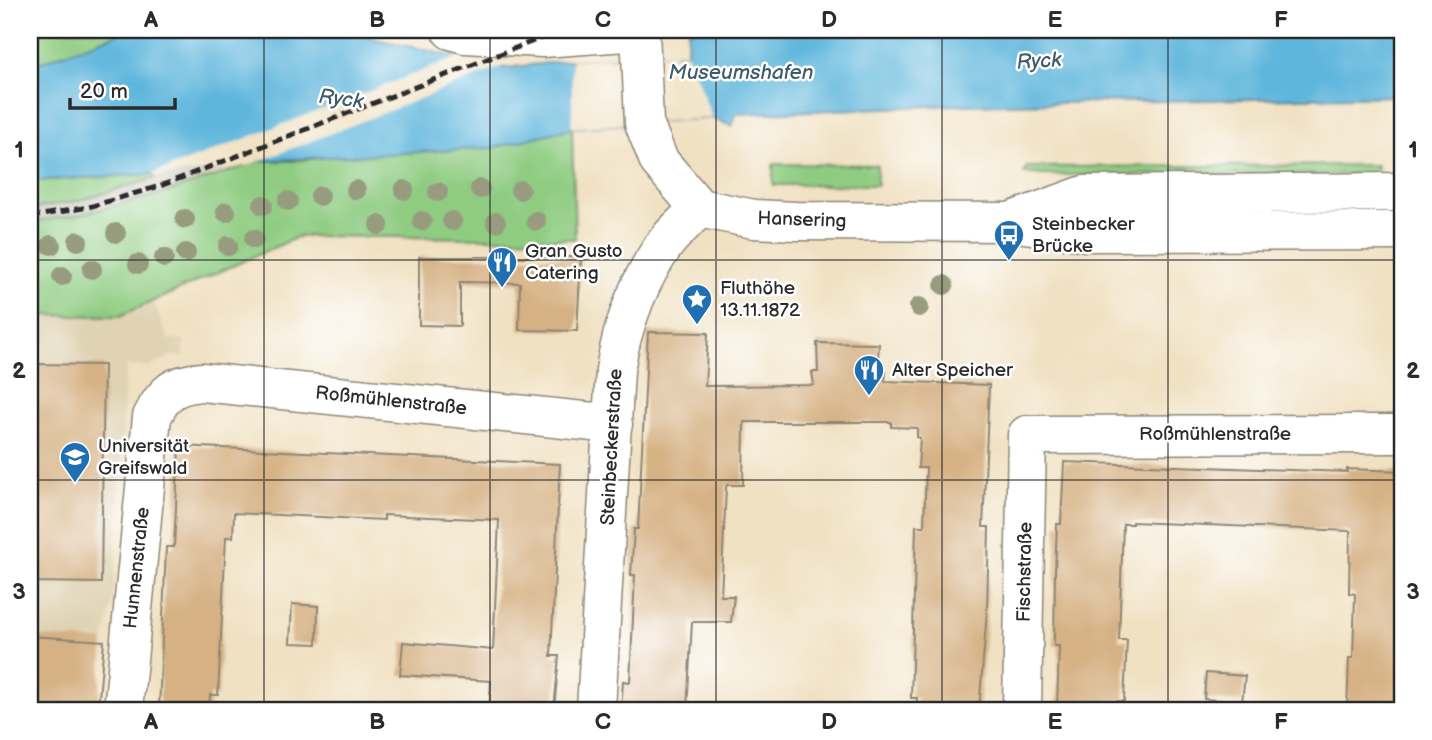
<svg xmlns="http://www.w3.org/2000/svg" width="1432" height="740" font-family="'Balsamiq Sans',sans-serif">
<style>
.built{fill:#dfd3b4}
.industrial{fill:#c8c4b8}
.green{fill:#8fcc82;stroke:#5d7c56;stroke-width:2}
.water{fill:#5fb6dc;stroke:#457084;stroke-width:2}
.pier{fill:#f0e1c2}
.building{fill:#d5b183}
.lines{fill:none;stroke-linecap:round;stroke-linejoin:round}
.street-casing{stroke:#8e8676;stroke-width:41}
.secondary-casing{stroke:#8e8676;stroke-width:41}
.street{stroke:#fff;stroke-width:38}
.secondary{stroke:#fff;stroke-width:38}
.rail{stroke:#2b2b2b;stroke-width:5;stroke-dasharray:10 5;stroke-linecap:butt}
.tree{fill:#979c7f}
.grid{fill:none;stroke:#2b2b2b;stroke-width:2;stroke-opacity:0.55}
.labels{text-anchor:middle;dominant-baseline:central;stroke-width:5;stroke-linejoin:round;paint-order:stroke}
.street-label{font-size:19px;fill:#2b2b2b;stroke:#fff}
.poi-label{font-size:19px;fill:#2b2b2b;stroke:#fff;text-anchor:start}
.water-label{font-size:21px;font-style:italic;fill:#3d5c69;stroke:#fff}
.neatline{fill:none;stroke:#2b2b2b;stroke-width:2.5}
.grid-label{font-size:23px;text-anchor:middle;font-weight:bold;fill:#2b2b2b}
</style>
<rect width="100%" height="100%" fill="#fff"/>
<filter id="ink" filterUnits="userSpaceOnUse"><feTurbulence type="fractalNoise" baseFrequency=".0143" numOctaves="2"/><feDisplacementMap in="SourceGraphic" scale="14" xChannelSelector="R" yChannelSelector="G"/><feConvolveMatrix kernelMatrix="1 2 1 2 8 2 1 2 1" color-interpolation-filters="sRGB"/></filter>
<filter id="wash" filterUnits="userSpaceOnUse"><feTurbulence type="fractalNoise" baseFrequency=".00686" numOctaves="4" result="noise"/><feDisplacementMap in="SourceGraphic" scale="28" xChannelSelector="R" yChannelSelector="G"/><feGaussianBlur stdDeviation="1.57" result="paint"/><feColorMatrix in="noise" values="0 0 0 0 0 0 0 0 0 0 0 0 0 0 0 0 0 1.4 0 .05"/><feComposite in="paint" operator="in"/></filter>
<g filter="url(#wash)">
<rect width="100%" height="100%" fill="#f0e1c2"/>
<path class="built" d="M 154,303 L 168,339 L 184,339 L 184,357 L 172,356 L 150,367 L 126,366 L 113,601 L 104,641 L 98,710 L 30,710 L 30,315 L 120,316 Z"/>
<path class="industrial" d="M 511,41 L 538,45 L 508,59 L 165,193 L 81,214 L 30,222 L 30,209 L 77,201 L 155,178 Z"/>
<path class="green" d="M 30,30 L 129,30 L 30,66 Z
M 572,128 L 575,239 L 300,236 L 120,316 L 30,315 L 30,222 L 81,214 L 165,193 L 260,161 L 294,161 Z
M 773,164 L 877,165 L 877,185 L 773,185 Z
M 1377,165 L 1376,174 L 1042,175 L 1024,173 L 1027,167 Z
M 153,174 L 155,178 L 77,201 L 30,209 L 30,181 Z"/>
<path class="water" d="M 129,30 L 336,30 L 506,68 L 563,61 L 687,53 L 688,30 L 1402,30 L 1402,96 L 957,105 L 736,114 L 732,126 L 712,118 L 572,128 L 492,148 L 260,161 L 153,174 L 30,181 L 30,66 Z"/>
<path class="pier" d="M 687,53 L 712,118 L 572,128 L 572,60 Z
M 464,55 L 509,64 L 247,166 L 155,177 L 153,174 Z"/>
<g id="blocks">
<path class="building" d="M 419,257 L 581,257 L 577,331 L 519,330 L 520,283 L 460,282 L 460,326 L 419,325 Z
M 648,332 L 708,333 L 705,386 L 814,385 L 812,372 L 818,372 L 817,343 L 879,344 L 877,372 L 886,372 L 885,381 L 989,385 L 983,527 L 989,527 L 987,611 L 979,710 L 916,710 L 917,698 L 911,698 L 916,526 L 924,526 L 926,468 L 918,468 L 920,438 L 917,437 L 917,428 L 891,427 L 891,422 L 744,422 L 743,485 L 727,485 L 726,487 L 721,596 L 734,596 L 731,622 L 692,622 L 687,710 L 621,710 L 623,681 L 630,682 L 635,575 L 631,575 L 634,529 L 638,529 Z
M 30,364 L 104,365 L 101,583 L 30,582 Z
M 179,446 L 560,464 L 551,656 L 559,656 L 554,710 L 489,710 L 491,681 L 400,675 L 403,642 L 493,650 L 499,520 L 384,515 L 384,520 L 234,513 L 233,537 L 226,537 L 218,695 L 210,695 L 209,710 L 159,710 L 166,547 L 174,547 Z
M 1064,462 L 1347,472 L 1347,469 L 1402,471 L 1402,710 L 1347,710 L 1349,658 L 1353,658 L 1355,594 L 1349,593 L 1350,531 L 1132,522 L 1132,524 L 1123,524 L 1119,640 L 1127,640 L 1124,701 L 1116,701 L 1115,710 L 1057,710 L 1059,646 L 1054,646 L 1055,572 L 1057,524 L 1061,524 Z
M 292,604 L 318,606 L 317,644 L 290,643 Z
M 30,636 L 104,641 L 98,710 L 30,710 Z
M 1206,673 L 1245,676 L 1242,702 L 1204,699 Z"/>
</g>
</g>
<g filter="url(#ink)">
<use href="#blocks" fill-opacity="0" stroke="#8e8676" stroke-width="2"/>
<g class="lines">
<g class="street-casing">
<path id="street" d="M 451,30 L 465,34 L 542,38 L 640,31
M 123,710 L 152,417 C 164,392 174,384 202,382 L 613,424
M 596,710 L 615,370 C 622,326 640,276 668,240 C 677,229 689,219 699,208
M 1022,710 L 1027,435 L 1402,434"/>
</g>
<g class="secondary-casing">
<path id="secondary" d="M 640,30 L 644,123 L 659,161 L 699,208 L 754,219 L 796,221 L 1010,222 L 1086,232 L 1402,231
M 1015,220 L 1084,195 L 1402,192"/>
</g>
<use href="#street" class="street"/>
<use href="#secondary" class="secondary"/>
<path class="rail" d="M 30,217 L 89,207 L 160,186 L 562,30"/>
</g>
<g class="tree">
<circle cx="480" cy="189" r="10"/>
<circle cx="356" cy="190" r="10"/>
<circle cx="404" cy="190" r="10"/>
<circle cx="520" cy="190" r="10"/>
<circle cx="438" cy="192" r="10"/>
<circle cx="320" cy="196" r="10"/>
<circle cx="288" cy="201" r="10"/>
<circle cx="263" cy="205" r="10"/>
<circle cx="226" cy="212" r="10"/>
<circle cx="185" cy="219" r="10"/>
<circle cx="422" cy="221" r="10"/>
<circle cx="452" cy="221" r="10"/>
<circle cx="536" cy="221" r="10"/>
<circle cx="496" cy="222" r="10"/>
<circle cx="379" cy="225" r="10"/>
<circle cx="116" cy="233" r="10"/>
<circle cx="254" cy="239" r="10"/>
<circle cx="78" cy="241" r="10"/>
<circle cx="51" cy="245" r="10"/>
<circle cx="228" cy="246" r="10"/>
<circle cx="186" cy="253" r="10"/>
<circle cx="164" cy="258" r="10"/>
<circle cx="138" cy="264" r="10"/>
<circle cx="92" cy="269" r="10"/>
<circle cx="62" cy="276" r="10"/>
<circle cx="944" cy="285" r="10"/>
<circle cx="919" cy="307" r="10"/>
</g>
</g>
<path class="grid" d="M 264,30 L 264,710M 490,30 L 490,710M 716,30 L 716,710M 942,30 L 942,710M 1168,30 L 1168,710M 30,260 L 1402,260M 30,480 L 1402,480"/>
<defs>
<g id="bus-pin" transform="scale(1.575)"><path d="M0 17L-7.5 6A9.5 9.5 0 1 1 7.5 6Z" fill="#1f6fb2" stroke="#fff"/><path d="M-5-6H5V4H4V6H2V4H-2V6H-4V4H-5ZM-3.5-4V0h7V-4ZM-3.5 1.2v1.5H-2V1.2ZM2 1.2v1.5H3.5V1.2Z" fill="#fff"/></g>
<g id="restaurant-pin" transform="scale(1.575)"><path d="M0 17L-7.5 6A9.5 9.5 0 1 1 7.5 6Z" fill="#1f6fb2" stroke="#fff"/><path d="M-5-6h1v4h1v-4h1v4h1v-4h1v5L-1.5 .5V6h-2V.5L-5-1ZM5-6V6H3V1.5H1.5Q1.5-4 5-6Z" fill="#fff"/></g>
<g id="sight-pin" transform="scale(1.575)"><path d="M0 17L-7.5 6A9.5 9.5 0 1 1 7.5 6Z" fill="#1f6fb2" stroke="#fff"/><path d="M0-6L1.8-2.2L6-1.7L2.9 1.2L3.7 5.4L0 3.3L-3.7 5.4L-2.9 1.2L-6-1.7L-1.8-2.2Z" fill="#fff"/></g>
<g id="university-pin" transform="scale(1.575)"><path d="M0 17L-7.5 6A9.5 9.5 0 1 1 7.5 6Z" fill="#1f6fb2" stroke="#fff"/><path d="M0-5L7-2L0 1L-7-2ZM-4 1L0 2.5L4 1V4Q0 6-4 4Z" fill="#fff"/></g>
</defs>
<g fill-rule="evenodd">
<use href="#bus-pin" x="1009" y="235"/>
<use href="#restaurant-pin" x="502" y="262"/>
<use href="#sight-pin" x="697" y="299"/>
<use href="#restaurant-pin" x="869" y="370"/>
<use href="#university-pin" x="75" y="457"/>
</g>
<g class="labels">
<g class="street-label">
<text transform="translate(802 220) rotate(2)">Hansering</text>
<text transform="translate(391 401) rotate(6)">Roßmühlenstraße</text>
<text x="1215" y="434">Roßmühlenstraße</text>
<text transform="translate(612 447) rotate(-87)">Steinbeckerstraße</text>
<text transform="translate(137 568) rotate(-84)">Hunnenstraße</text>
<text transform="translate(1025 572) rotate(-89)">Fischstraße</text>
</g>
<g class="poi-label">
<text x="1032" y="224">Steinbecker<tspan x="1032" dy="22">Brücke</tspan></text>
<text x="525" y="251">Gran Gusto<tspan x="525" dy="22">Catering</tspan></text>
<text x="720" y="288">Fluthöhe<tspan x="720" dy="22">13.11.1872</tspan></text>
<text x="892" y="370">Alter Speicher</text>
<text x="98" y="446">Universität<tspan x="98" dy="22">Greifswald</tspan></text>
</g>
<g class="water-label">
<text transform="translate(1039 61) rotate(-4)">Ryck</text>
<text x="741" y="72">Museumshafen</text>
<text transform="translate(341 99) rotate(7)">Ryck</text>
</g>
</g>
<rect width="1432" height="740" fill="none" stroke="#fff" stroke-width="77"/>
<path d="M70 98v10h105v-10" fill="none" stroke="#2b2b2b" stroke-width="3.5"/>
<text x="80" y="98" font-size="21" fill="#2b2b2b" stroke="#ffffff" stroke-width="5" paint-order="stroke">20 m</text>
<rect x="38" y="38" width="1356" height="664" class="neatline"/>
<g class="grid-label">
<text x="151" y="27">A</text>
<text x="377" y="27">B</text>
<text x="603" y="27">C</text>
<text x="829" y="27">D</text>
<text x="1055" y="27">E</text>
<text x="1281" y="27">F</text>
<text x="19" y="157">1</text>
<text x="1413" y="157">1</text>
<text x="19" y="378">2</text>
<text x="1413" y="378">2</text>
<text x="19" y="599">3</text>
<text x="1413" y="599">3</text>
<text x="151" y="729">A</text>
<text x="377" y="729">B</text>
<text x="603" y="729">C</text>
<text x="829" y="729">D</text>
<text x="1055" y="729">E</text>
<text x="1281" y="729">F</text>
</g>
</svg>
